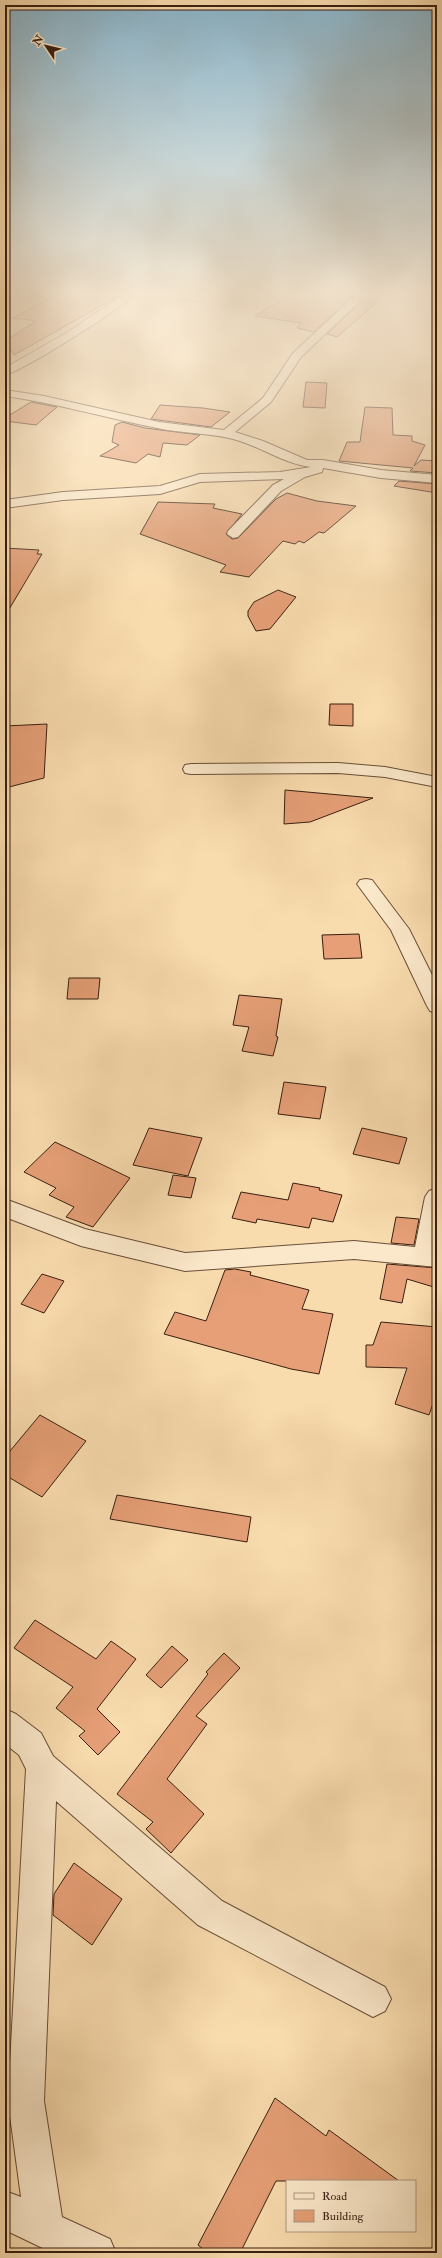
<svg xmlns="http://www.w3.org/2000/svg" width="442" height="2258" font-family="'IM FELL Double Pica',serif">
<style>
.building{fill:#e69f76;stroke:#391f11}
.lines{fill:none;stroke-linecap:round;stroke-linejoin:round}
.minor-casing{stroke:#694e38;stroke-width:2}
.minor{fill:#fbe8ca;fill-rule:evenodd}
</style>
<rect width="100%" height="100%" fill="#f9dcae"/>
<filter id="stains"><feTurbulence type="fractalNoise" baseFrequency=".005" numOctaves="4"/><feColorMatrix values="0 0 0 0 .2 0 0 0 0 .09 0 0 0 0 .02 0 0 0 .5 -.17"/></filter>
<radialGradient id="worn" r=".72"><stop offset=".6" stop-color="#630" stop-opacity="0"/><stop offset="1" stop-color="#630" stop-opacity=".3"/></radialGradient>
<path class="building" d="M 58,294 L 122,294 L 14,355 L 5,341 L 36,321 L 13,318 Z
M 291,294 L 352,294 L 349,296 L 352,296 L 314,332 L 297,328 L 301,323 L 255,316 Z
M 366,297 L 381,299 L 337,337 L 327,334 Z
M 306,382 L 327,383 L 325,408 L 303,407 Z
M 31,402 L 57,407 L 36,425 L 5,421 L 5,418 Z
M 160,405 L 203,408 L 230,412 L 211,427 L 151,419 Z
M 365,407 L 392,408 L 393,435 L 412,436 L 412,441 L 425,445 L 414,466 L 421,460 L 437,461 L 437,473 L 410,471 L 413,468 L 339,461 L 347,442 L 360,442 Z
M 122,422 L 145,428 L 200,435 L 187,445 L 163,443 L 160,457 L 148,454 L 136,463 L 100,456 L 119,445 L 112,442 L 115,425 Z
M 399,481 L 437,484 L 437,493 L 394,486 Z
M 287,493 L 317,501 L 356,506 L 324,533 L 319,532 L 304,543 L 299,541 L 295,544 L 283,541 L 249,577 L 220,572 L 226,565 L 140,534 L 158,502 L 215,504 L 213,508 L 242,514 L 226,534 L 232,539 L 238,538 L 276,499 Z
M 5,548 L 39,550 L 37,554 L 42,554 L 5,616 Z
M 278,590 L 296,597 L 270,629 L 256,631 L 248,616 L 248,611 L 254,602 Z
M 330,704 L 353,704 L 353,726 L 329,725 Z
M 47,724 L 44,778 L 5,788 L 5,726 Z
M 285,790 L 373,798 L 310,822 L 284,824 Z
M 359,934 L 362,958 L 324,959 L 322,935 Z
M 69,978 L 100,978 L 98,999 L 67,999 Z
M 239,995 L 282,999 L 276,1036 L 278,1037 L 273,1056 L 242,1051 L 249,1027 L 233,1025 Z
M 284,1082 L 326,1087 L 320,1119 L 278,1114 Z
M 149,1128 L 202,1138 L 188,1176 L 133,1165 Z
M 362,1128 L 407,1138 L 399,1164 L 353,1154 Z
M 55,1142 L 130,1178 L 93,1227 L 66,1217 L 74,1207 L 49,1195 L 56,1188 L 24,1172 Z
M 173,1175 L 196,1178 L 191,1198 L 168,1195 Z
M 293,1183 L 320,1188 L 319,1190 L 342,1195 L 333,1222 L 312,1218 L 309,1228 L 257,1219 L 256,1223 L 232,1218 L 241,1192 L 288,1200 Z
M 396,1217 L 419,1219 L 414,1245 L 391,1243 Z
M 387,1264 L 437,1268 L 437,1288 L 407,1279 L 402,1303 L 380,1299 Z
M 235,1269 L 251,1272 L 250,1275 L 309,1290 L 302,1309 L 333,1314 L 319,1374 L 291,1369 L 164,1334 L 175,1312 L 206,1321 L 225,1270 Z
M 42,1274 L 64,1281 L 44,1313 L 21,1304 Z
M 381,1322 L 437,1327 L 437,1392 L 429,1415 L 395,1404 L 407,1368 L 366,1367 L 366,1345 L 373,1345 Z
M 40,1415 L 86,1441 L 42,1497 L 5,1475 L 5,1457 Z
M 117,1495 L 251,1517 L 247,1542 L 110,1519 Z
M 35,1620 L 96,1659 L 111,1641 L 136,1659 L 97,1709 L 120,1732 L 98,1755 L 79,1736 L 85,1731 L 56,1708 L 73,1687 L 14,1648 Z
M 172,1646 L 188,1660 L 161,1688 L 146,1675 Z
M 224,1653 L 240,1668 L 196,1716 L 207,1724 L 167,1779 L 204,1814 L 171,1853 L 146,1829 L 153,1822 L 117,1794 L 208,1674 L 206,1672 Z
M 74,1863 L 122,1899 L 92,1945 L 53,1915 L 54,1894 Z
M 275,2098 L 326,2136 L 329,2130 L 399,2181 L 276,2181 L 240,2253 L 208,2253 L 198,2245 Z"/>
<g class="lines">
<g class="minor-casing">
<path id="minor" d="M 124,294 L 134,294 C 122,309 24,370 5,375 L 5,368 L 68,332 Z
M 167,294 L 188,294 L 204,298 C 198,303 173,299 167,294 Z
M 357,294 L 367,294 L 301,357 L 271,402 L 235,432 L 263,441 L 307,460 L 323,460 L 381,470 L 437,475 L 437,483 L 381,478 L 323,468 L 322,472 L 305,477 L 281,491 L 238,537 L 233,538 L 227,534 L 228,531 L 273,485 L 284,479 L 200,482 L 160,494 L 63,500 L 5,508 L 5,500 L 63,492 L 160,486 L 200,474 L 280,472 L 311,467 C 282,464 258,444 229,438 C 206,433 181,433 157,428 C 106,418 56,403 5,396 L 5,390 L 44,396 L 159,422 L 224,430 L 263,398 L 293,353 Z
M 338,763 L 385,767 L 437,777 L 437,787 L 385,777 L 338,773 L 191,774 L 185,773 L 183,769 L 185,765 L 191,764 Z
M 366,879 L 372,880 L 409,929 L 437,985 L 437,1013 L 430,1011 L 427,1006 L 391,930 L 357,884 L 360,880 Z
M 437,1188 L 437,1267 L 354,1259 L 185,1271 L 81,1246 L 5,1217 L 5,1199 L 85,1229 L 185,1253 L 354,1241 L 415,1247 L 425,1197 L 429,1191 Z
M 5,1709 L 16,1714 L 41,1733 L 53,1756 L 222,1901 L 385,1987 L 391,1999 L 385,2011 L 373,2017 L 198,1925 L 56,1801 L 44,2101 L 62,2217 L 110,2239 L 116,2253 L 53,2253 L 5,2230 L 5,2191 L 21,2197 L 8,2101 L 26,1769 L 19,1755 L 5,1744 Z"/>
</g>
<use href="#minor" class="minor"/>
</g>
<linearGradient id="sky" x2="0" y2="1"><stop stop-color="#8ab7cf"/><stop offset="0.48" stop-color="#fcefdb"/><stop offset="1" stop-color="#fcefdb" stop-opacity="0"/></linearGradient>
<rect width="442" height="610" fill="url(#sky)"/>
<rect width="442" height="2258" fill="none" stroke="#f9dcae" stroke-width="20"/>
<rect x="6" y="6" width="430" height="2246" fill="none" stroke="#391f11" stroke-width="2"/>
<rect x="10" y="10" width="422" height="2238" fill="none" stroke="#391f11"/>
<rect x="286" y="2180" width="130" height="52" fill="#fbe8ca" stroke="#ad9880"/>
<rect x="294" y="2193" width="20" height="6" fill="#fbe8ca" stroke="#ad9880"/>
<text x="322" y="2200" font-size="12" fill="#391f11">Road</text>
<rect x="294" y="2210" width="20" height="12" fill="#e69f76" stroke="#ad9880"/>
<text x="322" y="2220" font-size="12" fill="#391f11">Building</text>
<g transform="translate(46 46) rotate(305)" stroke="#fbe8ca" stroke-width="3" paint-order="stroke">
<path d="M0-3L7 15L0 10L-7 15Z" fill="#391f11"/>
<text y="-6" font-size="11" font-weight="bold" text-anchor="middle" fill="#391f11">N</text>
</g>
<rect width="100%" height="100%" filter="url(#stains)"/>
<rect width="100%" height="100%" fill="url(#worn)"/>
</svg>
